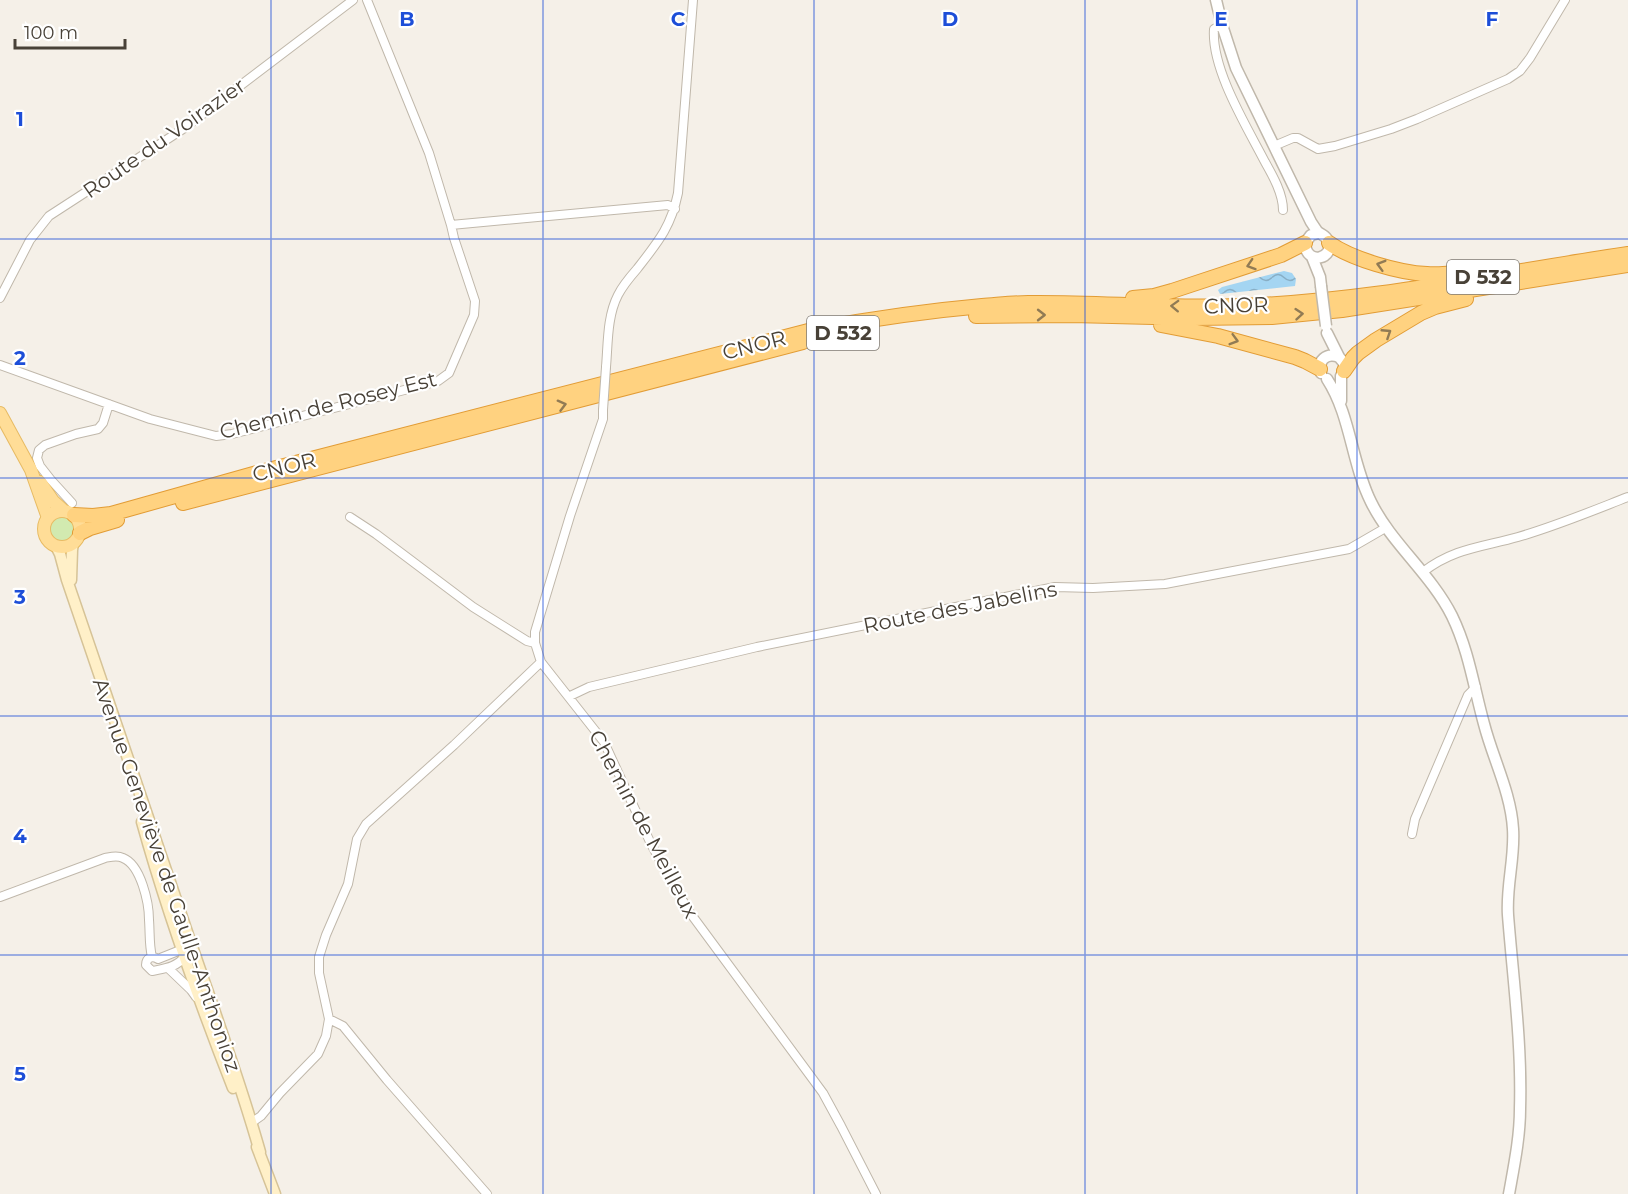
<svg xmlns="http://www.w3.org/2000/svg" width="1628" height="1194" font-family="Montserrat,sans-serif">
<style>
.green{fill:#d2eab0}
.water{fill:url(#water-waves)}
.lines{fill:none;stroke-linecap:round;stroke-linejoin:round}
.minor-casing{stroke:#c0b8ab;stroke-width:10}
.tertiary-casing{stroke:#c0b8ab;stroke-width:13}
.secondary-casing{stroke:#d6c397;stroke-width:13}
.primary-casing{stroke:#e7bb64;stroke-width:14}
.trunk-casing{stroke:#e29c35;stroke-width:16}
.minor{stroke:#fff;stroke-width:8}
.tertiary{stroke:#fff;stroke-width:10}
.secondary{stroke:#fff0c8;stroke-width:10}
.primary{stroke:#ffdd97;stroke-width:12}
.trunk{stroke:#ffd280;stroke-width:14}
.minor-bridge-casing{stroke:#c0b8ab;stroke-width:10;stroke-linecap:butt}
.tertiary-bridge-casing{stroke:#c0b8ab;stroke-width:13;stroke-linecap:butt}
.minor-bridge{stroke:#fff;stroke-width:8}
.tertiary-bridge{stroke:#fff;stroke-width:10}
.oneway{stroke:#917b54}
.grid{fill:none;stroke:#1d4ed8;stroke-width:1.5;stroke-opacity:0.55}
.labels{text-anchor:middle;dominant-baseline:central;stroke-width:4.5;stroke-linejoin:round;paint-order:stroke}
.shield{fill:#fff;stroke:#7f7a73;stroke-width:1.5}
.shield-label{font-size:20px;font-weight:bold;fill:#484137}
.street-label{font-size:21px;fill:#484137;stroke:#fff}
.grid-label{font-size:20px;text-anchor:middle;font-weight:bold;fill:#1d4ed8;stroke:#fff;stroke-width:4.5;stroke-linejoin:round;paint-order:stroke}
</style>
<defs>
<pattern id="water-waves" width="16" height="10" patternUnits="userSpaceOnUse" patternTransform="scale(1.5)"><rect width="16" height="10" fill="#a4d5f2"/><path d="M0 5q4-4 8 0t8 0" fill="none" stroke="#88aec5"/></pattern>
</defs>
<rect width="100%" height="100%" fill="#f5f0e8"/>
<path class="green" d="M50 529a12 12 0 1 1 24 0a12 12 0 1 1-24 0Z"/>
<path class="water" d="M 1284,271 L 1292,273 L 1296,279 L 1295,286 L 1220,294 L 1218,290 L 1222,287 Z"/>
<g class="lines">
<g class="minor-casing">
<path id="minor" d="M 1222,25 L 1214,29 C 1211,69 1247,127 1265,162 C 1273,176 1283,194 1283,210
M 1274,146 L 1293,138 L 1298,138 L 1318,149 L 1335,146 L 1391,129 L 1417,119 L 1508,79 L 1520,71 L 1530,58 L 1565,0
M 451,225 L 668,205 L 675,209
M 0,298 L 30,240 L 49,216 L 183,129 L 353,0
M 0,365 L 150,419 L 216,436 L 232,434 L 424,385 L 438,381 L 449,373 L 474,315 L 475,301 L 454,238 L 451,225 L 429,153 L 367,0
M 606,367 C 608,344 607,316 618,295 C 623,285 630,277 637,269 C 658,242 671,227 678,193 L 693,0
M 603,410 L 603,419 L 570,516 L 535,632 L 535,643 L 541,662 L 604,742 L 651,844 L 688,910 L 823,1093 L 841,1126 L 876,1194
M 72,503 L 51,480 L 40,466 L 37,458 L 39,450 L 45,445 L 76,434 L 98,429 L 103,423 L 109,404
M 350,517 L 376,534 L 473,607 L 527,641 L 535,643
M 1423,572 C 1454,548 1483,547 1518,537 C 1556,526 1592,511 1628,497
M 570,696 L 589,687 L 757,647 L 1055,587 L 1093,588 L 1165,584 L 1349,549 L 1387,527
M 1412,834 L 1415,819 L 1468,695 L 1476,687
M 0,897 L 105,858 C 111,857 117,855 123,858 C 141,865 149,903 149,920 C 150,932 149,945 152,957
M 186,956 C 175,968 166,968 152,971 L 146,965 C 146,958 152,955 158,959 L 183,949 L 186,950
M 168,968 L 191,990 L 196,997
M 329,1019 L 343,1026 L 387,1080 L 487,1194
M 251,1123 L 261,1116 L 280,1093 L 318,1054 L 326,1036 L 329,1019 L 319,973 L 319,957 L 326,935 L 348,884 L 357,839 L 366,824 L 454,745 L 541,662"/>
</g>
<g class="tertiary-casing">
<path id="tertiary" d="M 1216,0 L 1222,25 L 1236,68 L 1311,222 C 1313,225 1315,228 1317,231 C 1321,235 1326,235 1328,241 C 1336,258 1306,267 1305,243 L 1311,235 L 1319,233
M 1312,257 L 1320,277 L 1321,286
M 1327,333 L 1339,357 L 1344,363 L 1344,371 L 1341,376 L 1341,401
M 1321,373 C 1317,361 1326,352 1339,357
M 1327,379 C 1351,416 1351,462 1371,502 C 1391,543 1431,574 1452,616 C 1469,651 1474,688 1484,724 C 1493,759 1511,793 1513,829 C 1515,858 1506,886 1508,915 C 1513,979 1522,1044 1520,1109 C 1520,1137 1514,1166 1509,1194"/>
</g>
<g class="secondary-casing">
<path id="secondary" d="M 56,546 L 60,554 L 67,580 C 105,694 144,807 183,920 C 209,997 238,1074 260,1152
M 71,580 L 72,550 L 73,543
M 142,822 C 167,912 199,1001 233,1088
M 257,1147 L 275,1194"/>
</g>
<g class="primary-casing">
<path id="primary" d="M 0,413 L 31,470 L 48,518
M 40,482 L 53,501 L 64,511
M44 529a18 18 0 1 1 36 0a18 18 0 1 1-36 0Z"/>
</g>
<g class="trunk-casing">
<path id="trunk" d="M 1329,243 C 1351,259 1400,273 1427,274 C 1438,275 1449,273 1460,273
M 1133,298 L 1154,296 L 1172,291 L 1281,255 L 1305,243
M 976,316 L 1072,315 L 1193,318 L 1272,317 L 1342,310 L 1628,265
M 1161,325 L 1218,336 L 1295,357 L 1305,361 L 1320,369
M 1344,371 L 1353,358 L 1358,353 L 1376,340 L 1421,313 L 1435,307 L 1466,299
M 183,503 L 803,342
M 74,515 L 93,516 L 111,514 L 257,473 L 816,329 C 871,319 926,311 982,306 C 997,305 1013,303 1028,303 C 1097,302 1167,309 1237,306 C 1368,302 1498,273 1628,254
M 80,533 L 90,528 L 117,520"/>
</g>
<use href="#minor" class="minor"/>
<use href="#tertiary" class="tertiary"/>
<use href="#secondary" class="secondary"/>
<use href="#primary" class="primary"/>
<use href="#trunk" class="trunk"/>
<g class="minor-bridge-casing">
<path id="minor-bridge" d="M 603,410 L 606,367"/>
</g>
<g class="tertiary-bridge-casing">
<path id="tertiary-bridge" d="M 1321,286 L 1326,326"/>
</g>
<use href="#minor-bridge" class="minor-bridge"/>
<use href="#tertiary-bridge" class="tertiary-bridge"/>
</g>
<defs><path id="oneway-chevron" d="M-2-3.5L2.5 0L-2 3.5" fill="none" stroke-width="1.6" stroke-linecap="round" stroke-linejoin="round" transform="scale(1.5)"/></defs>
<g class="oneway">
<use href="#oneway-chevron" transform="translate(1251 265) rotate(162)"/>
<use href="#oneway-chevron" transform="translate(1381 265) rotate(-164)"/>
<use href="#oneway-chevron" transform="translate(1175 306) rotate(-178)"/>
<use href="#oneway-chevron" transform="translate(1299 314) rotate(-5)"/>
<use href="#oneway-chevron" transform="translate(1041 315)"/>
<use href="#oneway-chevron" transform="translate(1387 333) rotate(-33)"/>
<use href="#oneway-chevron" transform="translate(1234 340) rotate(16)"/>
<use href="#oneway-chevron" transform="translate(562 405) rotate(-15)"/>
</g>
<path class="grid" d="M 271,0 L 271,1194M 543,0 L 543,1194M 814,0 L 814,1194M 1085,0 L 1085,1194M 1357,0 L 1357,1194M 0,239 L 1628,239M 0,478 L 1628,478M 0,716 L 1628,716M 0,955 L 1628,955"/>
<g class="labels">
<g class="shield">
<rect x="1447" y="260" width="72" height="34" rx="4.5"/>
<rect x="807" y="316" width="72" height="34" rx="4.5"/>
</g>
<g class="shield-label">
<text x="1483" y="277">D 532</text>
<text x="843" y="333">D 532</text>
</g>
<g class="street-label">
<text transform="translate(164 138) rotate(-35)">Route du Voirazier</text>
<text transform="translate(1236 305) rotate(-2)">CNOR</text>
<text transform="translate(754 345) rotate(-14)">CNOR</text>
<text transform="translate(328 405) rotate(-14)">Chemin de Rosey Est</text>
<text transform="translate(284 467) rotate(-14)">CNOR</text>
<text transform="translate(960 607) rotate(-11)">Route des Jabelins</text>
<text transform="translate(644 824) rotate(62)">Chemin de Meilleux</text>
<text transform="translate(167 875) rotate(71)">Avenue Geneviève de Gaulle-Anthonioz</text>
</g>
</g>
<g class="grid-label">
<text x="407" y="26">B</text>
<text x="678" y="26">C</text>
<text x="950" y="26">D</text>
<text x="1221" y="26">E</text>
<text x="1492" y="26">F</text>
<text x="20" y="126">1</text>
<text x="20" y="365">2</text>
<text x="20" y="604">3</text>
<text x="20" y="843">4</text>
<text x="20" y="1081">5</text>
</g>
<path d="M15 39v9h110v-9" fill="none" stroke="#484137" stroke-width="3"/>
<text x="24" y="39" font-size="18" fill="#484137" stroke="#ffffff" stroke-width="4.5" paint-order="stroke">100 m</text>
</svg>
